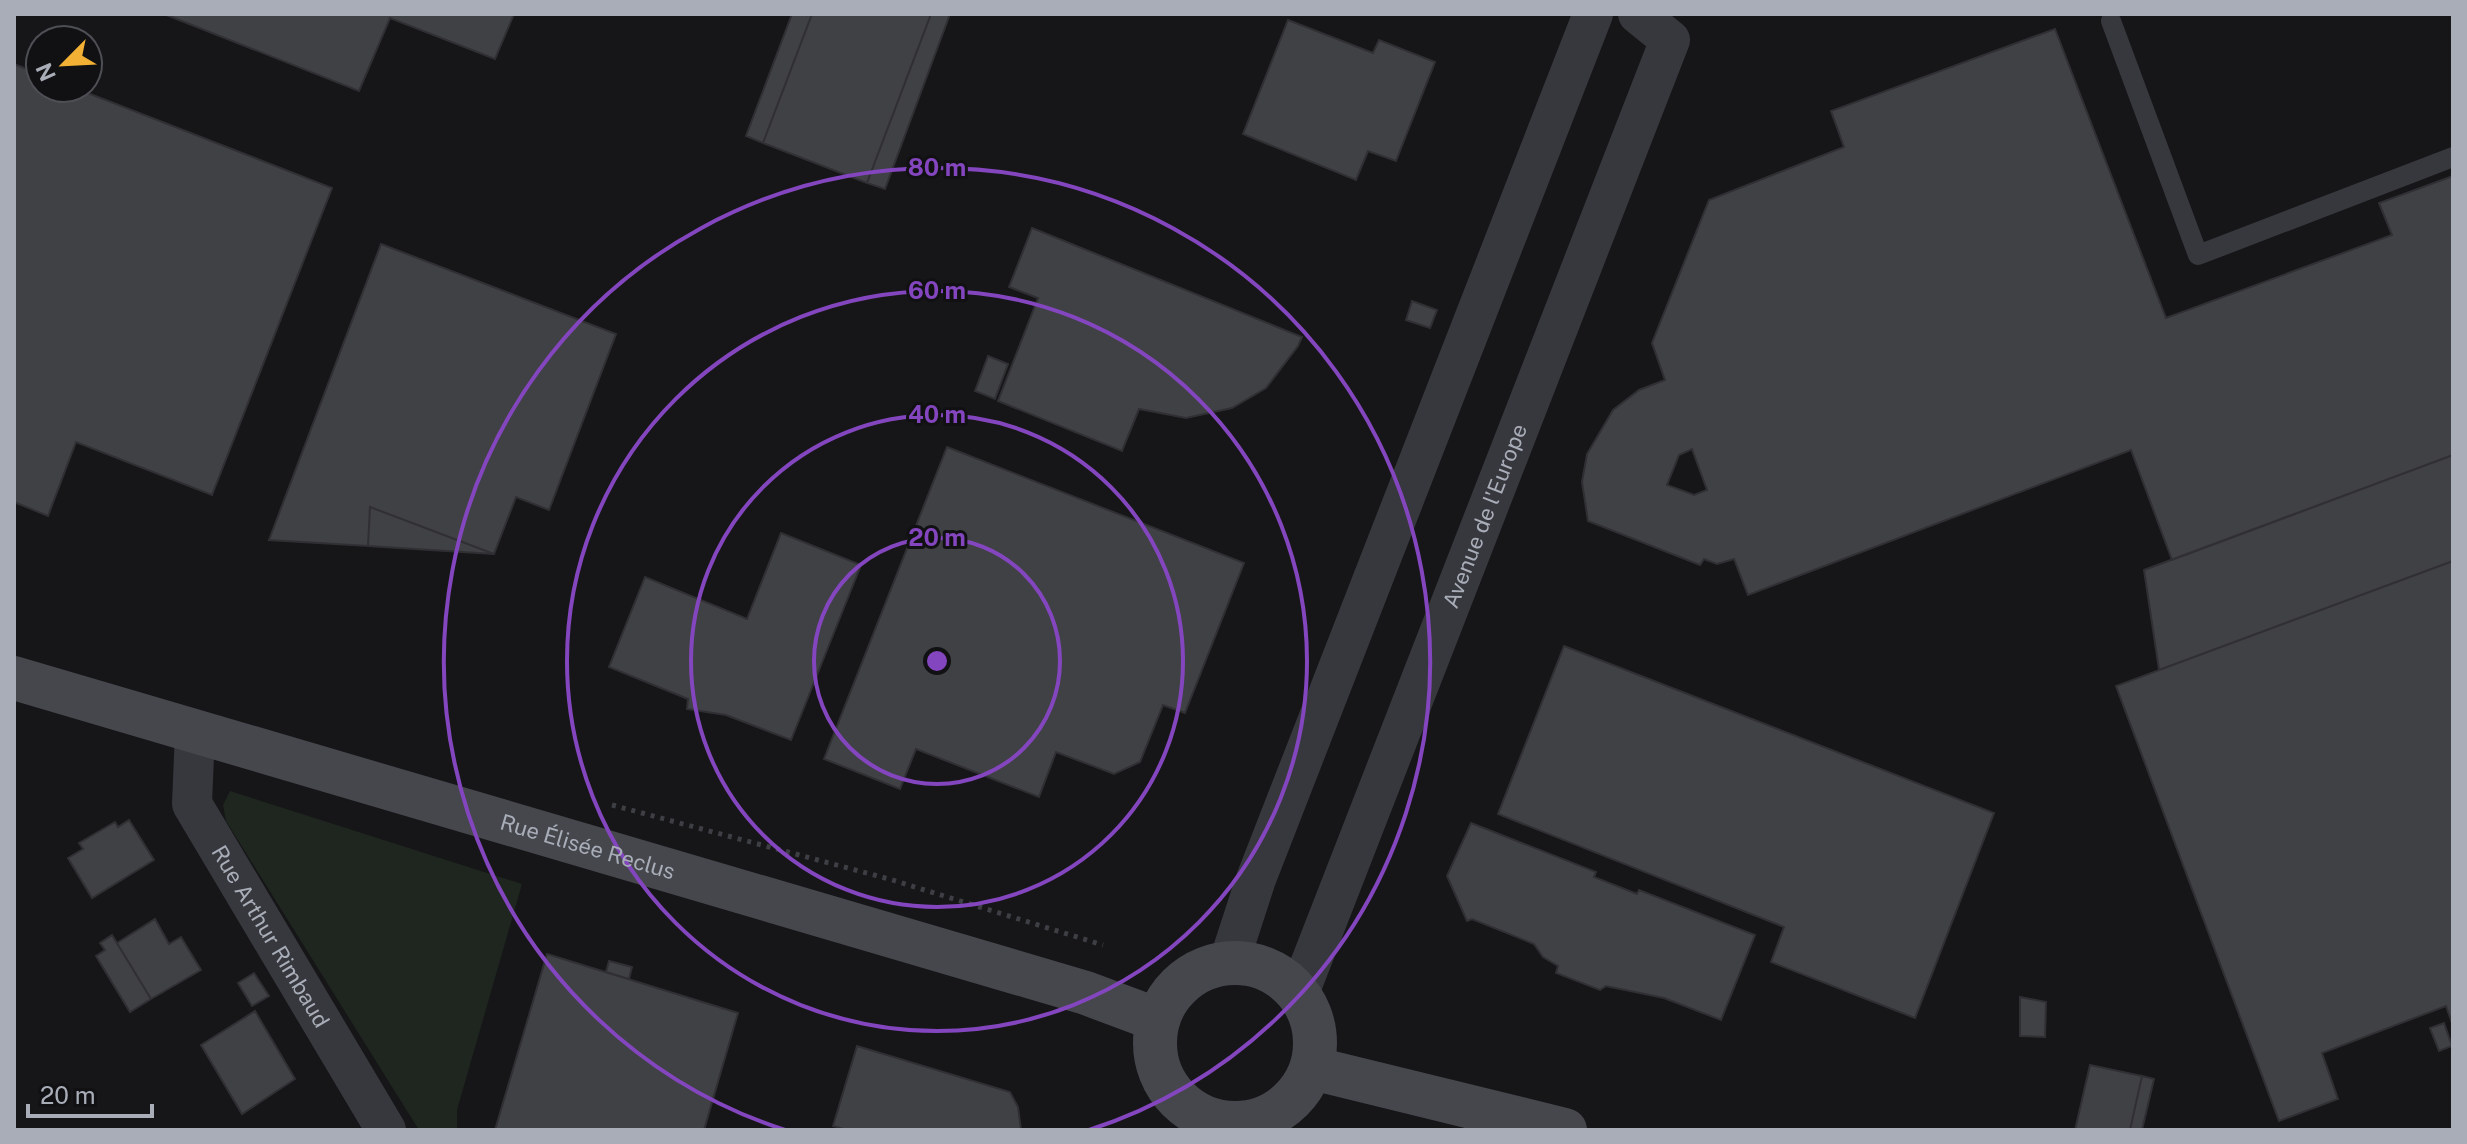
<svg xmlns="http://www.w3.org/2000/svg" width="2467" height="1144" font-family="'Public Sans',sans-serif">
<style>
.green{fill:#1e261f}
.building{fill:#404145;stroke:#303034;stroke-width:2;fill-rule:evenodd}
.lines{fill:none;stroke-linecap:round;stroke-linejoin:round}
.path{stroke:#3d3f44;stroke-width:5;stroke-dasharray:4 6;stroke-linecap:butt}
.lane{stroke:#37383d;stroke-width:20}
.street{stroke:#37383d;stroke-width:40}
.secondary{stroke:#45474d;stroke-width:44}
.ring{fill:none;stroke:#8446be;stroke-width:4}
.labels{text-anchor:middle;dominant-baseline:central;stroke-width:6;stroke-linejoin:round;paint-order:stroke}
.street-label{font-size:22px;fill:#a8adb8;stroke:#111113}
.centre{fill:#8446be;stroke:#111113;stroke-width:4}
.ring-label{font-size:24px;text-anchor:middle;font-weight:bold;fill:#8446be;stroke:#111113;stroke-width:6;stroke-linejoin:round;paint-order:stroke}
</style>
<rect width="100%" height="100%" fill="#161618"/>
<path class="green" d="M 230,791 L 522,884 L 457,1110 L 457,1130 L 419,1130 L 226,821 L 223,805 Z"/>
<path class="building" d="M 164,14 L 514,14 L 495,59 L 390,18 L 359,91 Z
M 792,14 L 812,14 L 763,143 L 746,136 Z
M 812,14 L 931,14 L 867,183 L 763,143 Z
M 931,14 L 950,14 L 885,189 L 867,183 Z
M 1288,20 L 1373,53 L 1379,40 L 1435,62 L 1396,161 L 1368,151 L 1356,180 L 1243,134 Z
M 2055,29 L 2166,318 L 2392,235 L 2379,203 L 2453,176 L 2453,455 L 2172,560 L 2131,450 L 1748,595 L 1734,559 L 1717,564 L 1704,559 L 1700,565 L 1588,521 L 1582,482 L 1587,454 L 1613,410 L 1639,390 L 1665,380 L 1652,343 L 1709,200 L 1844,147 L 1831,111 ZM 1692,449 L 1707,490 L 1694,495 L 1667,485 L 1679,455 Z
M 14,64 L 40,74 L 40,88 L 75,88 L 332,188 L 212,495 L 76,442 L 48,516 L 14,502 Z
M 1032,228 L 1302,337 L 1298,346 L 1266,388 L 1232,408 L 1186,418 L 1139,409 L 1122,451 L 998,401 L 1038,298 L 1009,287 Z
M 381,244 L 616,334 L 549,510 L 516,497 L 494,554 L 370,507 L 368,546 L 269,540 Z
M 1412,301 L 1437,310 L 1430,328 L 1406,320 Z
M 988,356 L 1008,364 L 995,399 L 975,391 Z
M 947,447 L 1244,563 L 1185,713 L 1163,705 L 1140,762 L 1114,774 L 1056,752 L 1039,797 L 916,749 L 900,789 L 824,759 Z
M 2453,455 L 2453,561 L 2159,670 L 2144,570 Z
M 370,507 L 494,554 L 368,546 Z
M 781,533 L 861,565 L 791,740 L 726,715 L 687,709 L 688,699 L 609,667 L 645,577 L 747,619 Z
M 2453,561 L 2453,1026 L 2446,1006 L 2322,1053 L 2338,1099 L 2279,1121 L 2116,686 Z
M 1564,646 L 1994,813 L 1915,1018 L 1771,962 L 1784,927 L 1498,814 Z
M 129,820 L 154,860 L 92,898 L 68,858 L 83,849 L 79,843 L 115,822 L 118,827 Z
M 1471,823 L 1596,872 L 1594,877 L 1637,894 L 1639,890 L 1755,935 L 1721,1020 L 1664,998 L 1606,986 L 1600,990 L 1556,973 L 1558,966 L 1543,957 L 1534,944 L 1472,919 L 1467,921 L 1447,876 Z
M 155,919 L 169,944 L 181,937 L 201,970 L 151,999 L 117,943 Z
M 112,935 L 151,999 L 130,1012 L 96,956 L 105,950 L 100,943 Z
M 547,954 L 738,1013 L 704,1130 L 495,1130 Z
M 609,961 L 632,967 L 629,979 L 606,972 Z
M 254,973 L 269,996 L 252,1006 L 238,983 Z
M 2020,997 L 2046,1002 L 2045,1037 L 2020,1036 Z
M 255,1011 L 295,1079 L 242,1114 L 201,1045 Z
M 2444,1023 L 2452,1046 L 2439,1051 L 2430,1028 Z
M 857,1046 L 1010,1092 L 1018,1107 L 1021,1130 L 847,1130 L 833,1126 Z
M 2090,1065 L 2142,1076 L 2130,1130 L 2075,1130 Z
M 2142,1076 L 2154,1079 L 2142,1130 L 2130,1130 Z"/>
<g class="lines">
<path class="path" d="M 612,805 L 889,879 L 1103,945"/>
<path class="lane" d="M 2111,21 L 2198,255 L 2453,157"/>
<g class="street">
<path id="s1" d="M 195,732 L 192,804 L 386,1130"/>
<path d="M 1229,962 L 1256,879 L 1593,14"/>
<path id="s2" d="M 1299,993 L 1670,40 L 1638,14"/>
<path d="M 1200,1130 L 1204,1118"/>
</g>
<g class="secondary">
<path id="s3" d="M 14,678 L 1086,993 L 1158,1020"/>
<circle cx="1235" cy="1043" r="80"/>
<path d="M 1312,1068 L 1565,1130"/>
</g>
</g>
<g class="ring">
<circle cx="937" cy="661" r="123"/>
<circle cx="937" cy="661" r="246"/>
<circle cx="937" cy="661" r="370"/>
<path d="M785 1130A493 493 0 1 1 1089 1130"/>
</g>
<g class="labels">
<g class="street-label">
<text stroke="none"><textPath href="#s2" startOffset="512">Avenue de l'Europe</textPath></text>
<text stroke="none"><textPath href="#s3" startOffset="598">Rue Élisée Reclus</textPath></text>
<text stroke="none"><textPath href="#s1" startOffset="226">Rue Arthur Rimbaud</textPath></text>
</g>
</g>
<circle cx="937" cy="661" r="12" class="centre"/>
<g class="ring-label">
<text x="937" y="176">80 m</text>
<text x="937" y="299">60 m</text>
<text x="937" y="423">40 m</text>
<text x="937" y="546">20 m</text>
</g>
<rect width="2467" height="1144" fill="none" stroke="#a8adb8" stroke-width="32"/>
<g transform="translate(64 64) rotate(246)"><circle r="38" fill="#111113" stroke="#4d4f55" stroke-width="2"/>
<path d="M0-6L14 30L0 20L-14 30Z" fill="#f2b134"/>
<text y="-12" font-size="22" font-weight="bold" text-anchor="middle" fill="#a8adb8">N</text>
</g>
<path d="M28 1104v12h124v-12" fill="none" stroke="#a8adb8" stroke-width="4"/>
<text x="40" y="1104" font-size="24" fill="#a8adb8" stroke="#111113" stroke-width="6" paint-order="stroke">20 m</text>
</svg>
